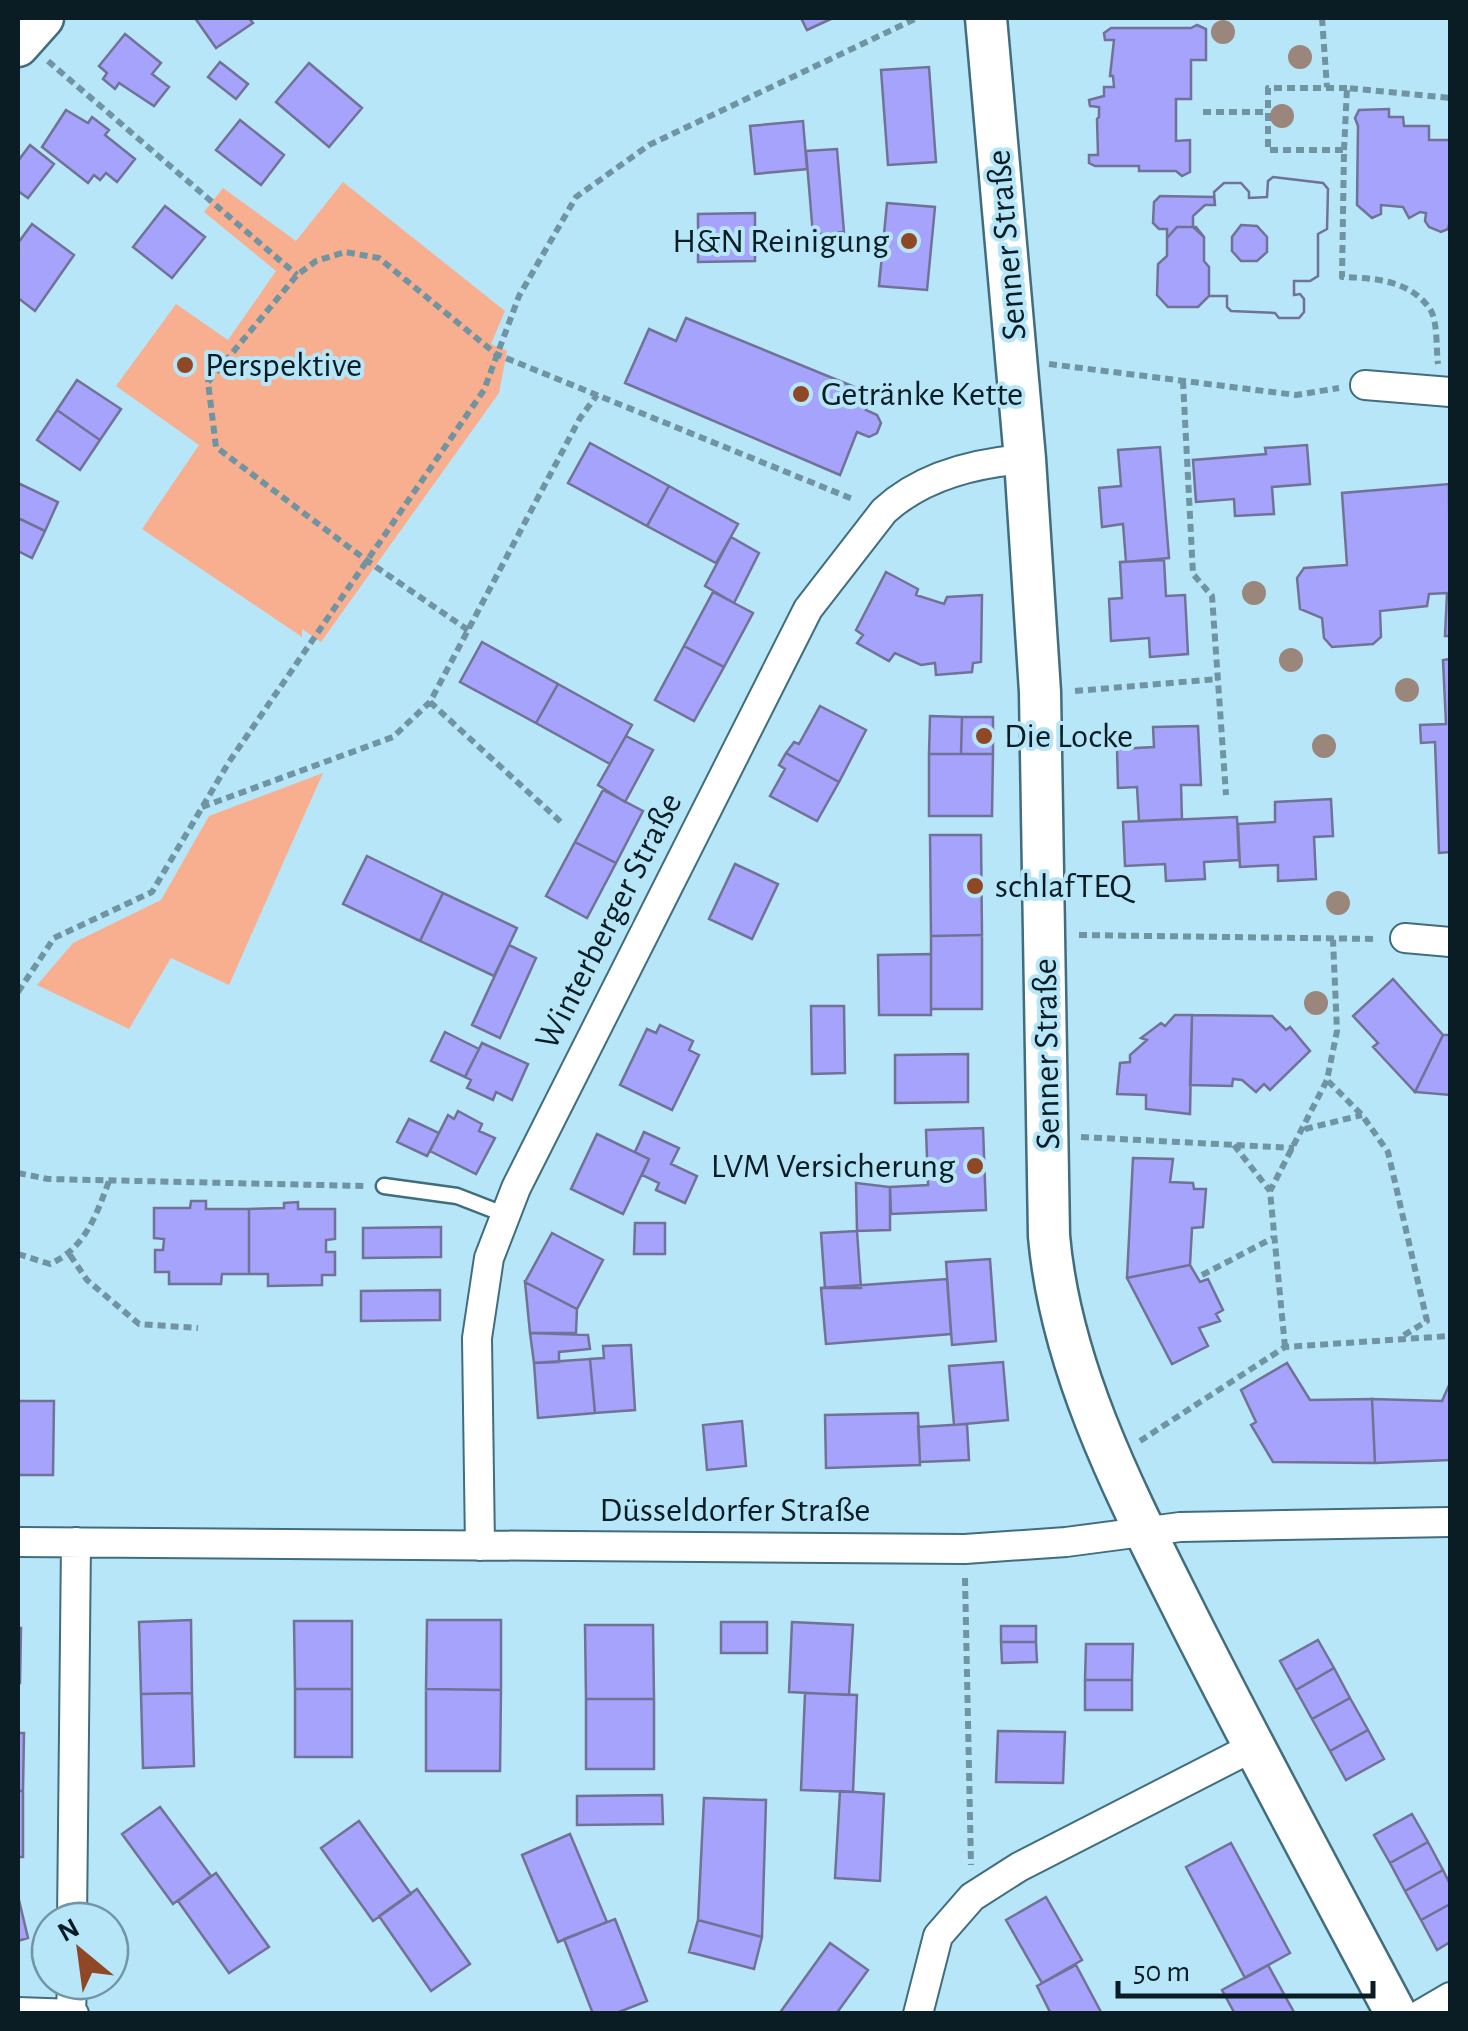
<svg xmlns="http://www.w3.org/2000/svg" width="1468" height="2031" font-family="'Alegreya Sans',sans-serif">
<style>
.green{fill:#f7af90}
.building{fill:#a5a3fb;stroke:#717296;stroke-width:2.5;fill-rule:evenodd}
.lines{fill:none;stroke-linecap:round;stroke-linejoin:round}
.lane-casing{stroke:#416d7d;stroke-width:19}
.street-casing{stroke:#416d7d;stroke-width:32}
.secondary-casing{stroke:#416d7d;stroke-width:45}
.path{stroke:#7094a2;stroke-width:6;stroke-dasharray:8 5;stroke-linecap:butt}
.lane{stroke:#fff;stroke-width:14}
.street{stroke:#fff;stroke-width:28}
.secondary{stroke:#fff;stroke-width:40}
.tree{fill:#9a867b}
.poi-dot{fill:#8f4726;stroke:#b7e6f9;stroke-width:4}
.labels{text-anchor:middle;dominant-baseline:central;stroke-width:8;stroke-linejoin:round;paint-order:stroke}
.poi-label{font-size:35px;fill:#0a1d24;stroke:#b7e6f9;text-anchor:start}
.street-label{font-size:35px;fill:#0a1d24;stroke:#b7e6f9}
</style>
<rect width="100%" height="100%" fill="#b7e6f9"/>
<path class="green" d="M 343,182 L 505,311 L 491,344 L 507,351 L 499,393 L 321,642 L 302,629 L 302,637 L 142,529 L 199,445 L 116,386 L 176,304 L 228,340 L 276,271 L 204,212 L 223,188 L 296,241 Z
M 323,773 L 229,985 L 171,958 L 129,1029 L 37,985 L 73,943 L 161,900 L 209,816 Z"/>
<path class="building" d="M 195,18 L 249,18 L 253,23 L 216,48 Z
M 801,18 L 833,18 L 807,30 Z
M 1197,25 L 1206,29 L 1206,60 L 1191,60 L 1191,99 L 1176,99 L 1176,141 L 1190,140 L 1190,172 L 1182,176 L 1176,171 L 1139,171 L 1139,166 L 1095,166 L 1089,163 L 1089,155 L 1098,155 L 1097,119 L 1099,117 L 1099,107 L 1090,106 L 1089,100 L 1104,96 L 1104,87 L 1114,87 L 1113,76 L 1110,76 L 1114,40 L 1105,40 L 1104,33 L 1111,28 L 1191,28 Z
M 125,34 L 161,63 L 152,74 L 169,87 L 154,106 L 119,83 L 115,89 L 103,79 L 107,73 L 99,66 Z
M 220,62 L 248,84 L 236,99 L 208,77 Z
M 309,63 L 362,108 L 329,147 L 276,102 Z
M 929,67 L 936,162 L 888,165 L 881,70 Z
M 1389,109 L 1389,117 L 1403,117 L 1404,126 L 1429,126 L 1429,140 L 1450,140 L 1450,221 L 1448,229 L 1441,232 L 1429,227 L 1425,221 L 1426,213 L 1420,212 L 1409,218 L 1403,207 L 1381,205 L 1381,214 L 1372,218 L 1357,205 L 1358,126 L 1355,118 L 1359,110 Z
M 66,110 L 88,123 L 92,117 L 109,130 L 105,135 L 135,159 L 117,182 L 106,173 L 100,180 L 94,175 L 88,183 L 42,147 Z
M 240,120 L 284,155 L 261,185 L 216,150 Z
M 803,121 L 807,169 L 755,174 L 750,126 Z
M 30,145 L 54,164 L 28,198 L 18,191 L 18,161 Z
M 837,149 L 844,232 L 813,235 L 806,151 Z
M 1273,177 L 1323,183 L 1328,189 L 1327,229 L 1318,234 L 1318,276 L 1310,281 L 1294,281 L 1294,295 L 1300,294 L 1304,299 L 1304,312 L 1299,318 L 1279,318 L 1275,313 L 1231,311 L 1227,307 L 1227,296 L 1209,296 L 1209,267 L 1204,261 L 1204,237 L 1193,227 L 1193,216 L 1205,205 L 1215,205 L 1214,192 L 1224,183 L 1241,183 L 1249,192 L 1249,198 L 1267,197 L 1268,181 ZM 1241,225 L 1257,226 L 1267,237 L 1267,252 L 1257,261 L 1241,261 L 1232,251 L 1232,237 Z
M 1273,177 L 1323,183 L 1328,189 L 1327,229 L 1318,234 L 1318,276 L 1310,281 L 1294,281 L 1294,295 L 1300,294 L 1304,299 L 1304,312 L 1299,318 L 1279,318 L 1275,313 L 1231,311 L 1227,307 L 1227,296 L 1209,296 L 1209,267 L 1204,261 L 1204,237 L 1193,227 L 1193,216 L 1205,205 L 1215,205 L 1214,192 L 1224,183 L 1241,183 L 1249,192 L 1249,198 L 1267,197 L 1268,181 Z
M 1160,196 L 1214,197 L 1215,205 L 1205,205 L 1193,216 L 1193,227 L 1177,227 L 1167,238 L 1167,229 L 1159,229 L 1153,223 L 1154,202 Z
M 887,203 L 935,207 L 927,290 L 879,286 Z
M 165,206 L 205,237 L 172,278 L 133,247 Z
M 755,213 L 755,261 L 698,262 L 698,214 Z
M 32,224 L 74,255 L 35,311 L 18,298 L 18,243 Z
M 1177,227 L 1196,227 L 1204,237 L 1204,261 L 1209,267 L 1209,296 L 1198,307 L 1168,307 L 1157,295 L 1158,264 L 1167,256 L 1167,238 Z
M 686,318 L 874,395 L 866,410 L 877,415 L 881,423 L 877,433 L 869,437 L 857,432 L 840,475 L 625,383 L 649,329 L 676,341 Z
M 77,380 L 121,409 L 100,440 L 57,410 Z
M 57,410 L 100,440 L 80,470 L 37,440 Z
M 590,443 L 669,486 L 647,526 L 568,483 Z
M 1307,445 L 1310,484 L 1272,487 L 1274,514 L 1235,516 L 1234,499 L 1196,502 L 1193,460 L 1266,454 L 1265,448 Z
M 1160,447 L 1169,558 L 1126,562 L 1123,524 L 1102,527 L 1099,488 L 1121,486 L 1118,450 Z
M 18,483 L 58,502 L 45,531 L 18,518 Z
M 1449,484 L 1450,636 L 1445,636 L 1447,593 L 1429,594 L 1427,606 L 1380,611 L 1381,637 L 1373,644 L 1332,647 L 1324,638 L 1322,618 L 1300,609 L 1297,578 L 1304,568 L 1347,565 L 1342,493 Z
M 669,486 L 738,524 L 716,563 L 647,526 Z
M 18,518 L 45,531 L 32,558 L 18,551 Z
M 731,537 L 759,553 L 734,603 L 705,586 Z
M 1164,560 L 1166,596 L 1185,595 L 1188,654 L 1150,657 L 1149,638 L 1111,641 L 1109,599 L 1122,598 L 1120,562 Z
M 886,572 L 918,589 L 916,595 L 944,604 L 947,597 L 982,595 L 981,662 L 973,663 L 972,672 L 936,675 L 935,663 L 921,665 L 895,653 L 889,661 L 857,643 L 863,635 L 856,630 Z
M 713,592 L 753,613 L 724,667 L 684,646 Z
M 482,642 L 558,684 L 536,723 L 460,682 Z
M 684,646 L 724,667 L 694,721 L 655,700 Z
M 1450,659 L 1450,852 L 1439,853 L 1435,742 L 1421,743 L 1420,725 L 1446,724 L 1443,660 Z
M 558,684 L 632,725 L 610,764 L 536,723 Z
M 820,706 L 866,730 L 839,782 L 786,753 L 794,742 L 799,744 Z
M 930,716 L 962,717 L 961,754 L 929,754 Z
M 962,717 L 993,717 L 993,754 L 961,754 Z
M 1198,726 L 1201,785 L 1181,785 L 1182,819 L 1139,821 L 1137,787 L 1118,788 L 1117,749 L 1154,747 L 1153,727 Z
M 626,736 L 653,750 L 625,802 L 598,785 Z
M 786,753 L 839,782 L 817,821 L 770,796 L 785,769 L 779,765 Z
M 929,754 L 993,754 L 992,816 L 929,816 Z
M 603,790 L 643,811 L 616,863 L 575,842 Z
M 1331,799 L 1333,836 L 1314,837 L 1316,879 L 1278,881 L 1278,865 L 1240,867 L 1238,824 L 1275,822 L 1275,802 Z
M 1237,817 L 1239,860 L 1204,862 L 1205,879 L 1166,881 L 1165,864 L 1125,866 L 1123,822 Z
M 930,835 L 981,835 L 982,935 L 931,936 Z
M 575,842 L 616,863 L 587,918 L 546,896 Z
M 367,856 L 443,893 L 420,941 L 343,904 Z
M 735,864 L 778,884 L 752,939 L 709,919 Z
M 443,893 L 517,928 L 494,976 L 420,941 Z
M 982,935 L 982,1009 L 931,1009 L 931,936 Z
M 509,945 L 536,958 L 500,1038 L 472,1025 Z
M 931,954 L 931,1015 L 879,1015 L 878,955 Z
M 1393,979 L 1443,1035 L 1415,1092 L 1373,1047 L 1378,1043 L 1353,1016 Z
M 811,1006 L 844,1006 L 845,1073 L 812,1074 Z
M 1175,1015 L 1192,1015 L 1190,1114 L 1146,1109 L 1146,1095 L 1117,1094 L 1120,1063 L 1130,1062 L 1130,1055 L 1147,1040 L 1141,1038 L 1161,1023 L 1165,1026 Z
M 1192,1015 L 1272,1016 L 1286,1030 L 1290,1027 L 1310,1051 L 1270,1090 L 1264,1084 L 1256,1092 L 1242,1080 L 1233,1079 L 1232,1086 L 1190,1085 Z
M 660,1025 L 693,1041 L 689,1050 L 699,1055 L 672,1110 L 620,1085 L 647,1029 L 656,1033 Z
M 445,1032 L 479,1049 L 465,1077 L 431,1061 Z
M 1443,1035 L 1450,1035 L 1450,1095 L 1415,1092 Z
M 482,1043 L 528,1064 L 512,1100 L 496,1092 L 493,1100 L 467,1088 L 471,1080 L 465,1077 Z
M 968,1054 L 968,1102 L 895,1103 L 895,1055 Z
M 458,1111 L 482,1124 L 479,1131 L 495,1138 L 476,1174 L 430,1151 L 448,1115 L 454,1119 Z
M 409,1119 L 439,1133 L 427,1156 L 397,1142 Z
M 983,1128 L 986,1210 L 891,1214 L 890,1187 L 928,1185 L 926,1130 Z
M 644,1132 L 679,1148 L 671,1164 L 697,1176 L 685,1203 L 656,1190 L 659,1183 L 642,1175 L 649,1159 L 635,1152 Z
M 597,1134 L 649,1159 L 623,1214 L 571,1189 Z
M 1133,1158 L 1173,1159 L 1170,1182 L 1193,1183 L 1194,1189 L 1206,1189 L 1203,1227 L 1192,1228 L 1190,1265 L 1127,1278 Z
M 856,1183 L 890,1187 L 890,1230 L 857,1231 Z
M 191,1201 L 206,1201 L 206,1209 L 249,1209 L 249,1274 L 222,1274 L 221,1284 L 169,1284 L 169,1272 L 155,1272 L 155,1250 L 163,1250 L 164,1239 L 154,1238 L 154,1208 L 190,1208 Z
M 298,1202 L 298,1209 L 335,1209 L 335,1239 L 326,1240 L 326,1252 L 335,1252 L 335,1275 L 322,1275 L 322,1285 L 268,1286 L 268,1274 L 249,1274 L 249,1209 L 284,1208 L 284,1203 Z
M 635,1223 L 665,1223 L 665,1254 L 634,1254 Z
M 441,1227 L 441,1257 L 363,1258 L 363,1228 Z
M 857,1231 L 861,1288 L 825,1288 L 821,1233 Z
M 552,1233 L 603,1260 L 577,1309 L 525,1282 Z
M 990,1259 L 996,1341 L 952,1345 L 946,1262 Z
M 1190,1265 L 1200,1282 L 1208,1279 L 1223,1310 L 1216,1314 L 1220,1321 L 1199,1328 L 1208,1346 L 1172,1364 L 1127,1278 Z
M 947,1279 L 951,1334 L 826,1344 L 821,1288 Z
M 525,1282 L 577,1309 L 576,1333 L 530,1333 Z
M 440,1290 L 440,1320 L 361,1321 L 361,1291 Z
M 530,1333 L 588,1335 L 590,1349 L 559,1352 L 559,1362 L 534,1363 Z
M 631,1345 L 635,1410 L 595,1413 L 590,1359 L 604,1358 L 603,1346 Z
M 590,1359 L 595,1413 L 538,1418 L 534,1363 Z
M 1003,1362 L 1008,1420 L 954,1425 L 949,1366 Z
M 1287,1363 L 1310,1400 L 1372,1399 L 1375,1463 L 1273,1462 L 1251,1425 L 1256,1422 L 1241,1390 Z
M 1450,1383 L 1450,1460 L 1375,1463 L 1372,1399 L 1442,1401 Z
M 18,1401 L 54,1401 L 53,1475 L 18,1475 Z
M 918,1413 L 920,1465 L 826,1468 L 825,1415 Z
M 742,1421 L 746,1466 L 707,1470 L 703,1425 Z
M 967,1424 L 969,1460 L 920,1462 L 918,1427 Z
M 191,1620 L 192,1693 L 141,1694 L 139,1622 Z
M 427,1620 L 501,1620 L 501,1690 L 426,1689 Z
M 294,1621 L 352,1621 L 352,1689 L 295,1689 Z
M 721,1622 L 767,1622 L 767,1653 L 721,1653 Z
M 792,1622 L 853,1625 L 849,1695 L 789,1692 Z
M 585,1625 L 653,1625 L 654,1699 L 586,1699 Z
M 1001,1626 L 1036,1626 L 1036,1642 L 1001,1642 Z
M 18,1628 L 21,1628 L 20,1683 L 18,1683 Z
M 1318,1640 L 1334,1668 L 1296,1690 L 1280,1661 Z
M 1001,1642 L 1036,1642 L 1037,1662 L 1002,1663 Z
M 1086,1644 L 1133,1644 L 1132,1680 L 1085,1680 Z
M 1334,1668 L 1350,1698 L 1312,1719 L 1296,1690 Z
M 1085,1680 L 1132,1680 L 1132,1710 L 1085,1710 Z
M 295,1689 L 352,1689 L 352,1757 L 295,1757 Z
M 426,1689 L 501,1690 L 500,1771 L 426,1771 Z
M 192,1693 L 194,1766 L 143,1768 L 141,1694 Z
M 805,1693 L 857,1695 L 853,1792 L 801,1790 Z
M 1350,1698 L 1368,1730 L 1330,1751 L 1312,1719 Z
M 586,1699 L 654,1699 L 654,1769 L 586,1769 Z
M 1368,1730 L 1384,1759 L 1346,1780 L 1330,1751 Z
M 998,1731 L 1065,1732 L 1063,1783 L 996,1782 Z
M 18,1733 L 24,1733 L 23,1791 L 18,1791 Z
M 18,1791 L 23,1791 L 23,1857 L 18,1857 Z
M 840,1791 L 884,1794 L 880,1881 L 835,1878 Z
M 662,1795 L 663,1824 L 577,1825 L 577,1796 Z
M 704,1798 L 766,1800 L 762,1937 L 698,1920 Z
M 160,1807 L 211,1876 L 173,1904 L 122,1834 Z
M 1412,1814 L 1428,1842 L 1390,1863 L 1374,1835 Z
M 359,1821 L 411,1894 L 373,1921 L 321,1848 Z
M 570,1834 L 607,1922 L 558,1942 L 522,1855 Z
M 1428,1842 L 1443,1870 L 1405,1891 L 1390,1863 Z
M 1231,1843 L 1290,1953 L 1245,1978 L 1186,1867 Z
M 1443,1870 L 1450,1884 L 1450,1904 L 1421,1920 L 1405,1891 Z
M 216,1873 L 269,1947 L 229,1973 L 178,1901 Z
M 417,1889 L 470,1964 L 431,1991 L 379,1916 Z
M 18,1896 L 28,1938 L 18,1941 Z
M 1046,1897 L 1082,1960 L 1042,1983 L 1006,1920 Z
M 1450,1904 L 1450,1942 L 1437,1950 L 1421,1920 Z
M 615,1919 L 647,2001 L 614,2014 L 593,2014 L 564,1939 Z
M 698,1920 L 762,1937 L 754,1969 L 689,1952 Z
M 830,1943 L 868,1970 L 836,2014 L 779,2014 Z
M 1076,1965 L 1102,2014 L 1051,2014 L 1037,1986 Z
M 1268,1965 L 1295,2014 L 1235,2014 L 1222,1990 Z"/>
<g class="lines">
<g class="lane-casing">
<path id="lane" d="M 384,1186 L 457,1196 L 506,1215"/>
</g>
<g class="street-casing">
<path id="street" d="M 1365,385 L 1450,392
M 1405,938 L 1450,942
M 18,1542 L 965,1549 L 1066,1542 L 1180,1527 L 1450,1522
M 480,1546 L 477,1338 L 489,1258 L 516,1188 L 808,609 L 884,511 C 922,476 974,463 1025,459
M 72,1921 L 76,1542
M 18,2012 L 74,2014
M 71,2014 L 72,1981
M 918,2014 L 938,1936 L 972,1897 L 1019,1867 L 1253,1747
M 1421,2014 L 1450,1997"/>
</g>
<g class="secondary-casing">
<path id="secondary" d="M 986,18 L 1025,459 L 1040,692 L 1049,1236 C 1061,1372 1128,1498 1188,1618 C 1255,1751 1326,1882 1396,2014
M 18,46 L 43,18"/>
</g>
<path class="path" d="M 1322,18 L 1327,87
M 48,61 L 297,275
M 1347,88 L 1268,88 L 1268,150 L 1344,150 L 1342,277 C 1374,278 1410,280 1430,309 C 1438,321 1436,349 1438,364
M 1203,112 L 1268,112
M 1344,150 L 1347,88 L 1450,98
M 1049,364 L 1296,395 L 1339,388
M 1183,381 L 1193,574 L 1212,596 L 1226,795
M 468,630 L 366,560 L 216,447 L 208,382 L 297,275 L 316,261 L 345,252 L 379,258 L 496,354 L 855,500
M 1075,691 L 1218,679
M 430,702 L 562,823
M 202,807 L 393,737 L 430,702 L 580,418 L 597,395
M 1079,935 L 1376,939
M 18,992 L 54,938 L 152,892 L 229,762 L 484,390 L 519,296 L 576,197 L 649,145 L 917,18
M 1328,1081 L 1362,1115 L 1388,1152 L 1427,1321 L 1401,1337
M 1305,1129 L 1362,1115
M 1081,1137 L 1294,1148
M 1234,1145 L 1270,1191
M 18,1173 L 48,1179 L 365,1186
M 18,1254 L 50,1264 C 85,1248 96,1216 109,1181
M 70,1255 L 87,1280 L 139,1324 L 198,1328
M 1202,1275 L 1273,1238
M 1285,1347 L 1270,1191 L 1327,1080 L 1337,1031 L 1333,940
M 1140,1441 L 1285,1347 L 1450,1336
M 965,1578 L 971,1865"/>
<use href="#lane" class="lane"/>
<use href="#street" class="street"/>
<use href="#secondary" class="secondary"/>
</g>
<g class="tree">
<circle cx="1223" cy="32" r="12"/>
<circle cx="1300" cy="57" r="12"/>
<circle cx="1282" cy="116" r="12"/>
<circle cx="1254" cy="593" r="12"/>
<circle cx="1291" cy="660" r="12"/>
<circle cx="1407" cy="690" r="12"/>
<circle cx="1324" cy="746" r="12"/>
<circle cx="1338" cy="903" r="12"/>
<circle cx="1316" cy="1003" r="12"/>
</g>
<g class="poi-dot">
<circle cx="909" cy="241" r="10"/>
<circle cx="185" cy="365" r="10"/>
<circle cx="801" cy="394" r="10"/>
<circle cx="984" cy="736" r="10"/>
<circle cx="975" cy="886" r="10"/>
<circle cx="975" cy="1166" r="10"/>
</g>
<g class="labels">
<g class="poi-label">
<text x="889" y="241" text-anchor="end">H&amp;N Reinigung</text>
<text x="205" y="365">Perspektive</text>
<text x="821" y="394">Getränke Kette</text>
<text x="1004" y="736">Die Locke</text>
<text x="995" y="886">schlafTEQ</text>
<text x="955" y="1166" text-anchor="end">LVM Versicherung</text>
</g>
<g class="street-label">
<text transform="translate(1007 245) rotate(-95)">Senner Straße</text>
<text transform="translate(609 921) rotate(-63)">Winterberger Straße</text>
<text transform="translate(1047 1054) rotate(-91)">Senner Straße</text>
<text x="735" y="1510">Düsseldorfer Straße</text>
</g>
</g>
<rect width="1468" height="2031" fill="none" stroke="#0a1d24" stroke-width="40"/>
<g transform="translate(80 1951) rotate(331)"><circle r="48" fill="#b7e6f9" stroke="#7296a4" stroke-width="2.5"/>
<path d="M0-8L18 38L0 25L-18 38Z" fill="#8f4726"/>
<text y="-15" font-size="28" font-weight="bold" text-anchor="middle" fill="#0a1d24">N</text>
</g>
<path d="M1118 1981v15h255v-15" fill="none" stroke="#0a1d24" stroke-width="5"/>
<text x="1133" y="1981" font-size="30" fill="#0a1d24" stroke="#b7e6f9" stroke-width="8" paint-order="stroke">50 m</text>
</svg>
